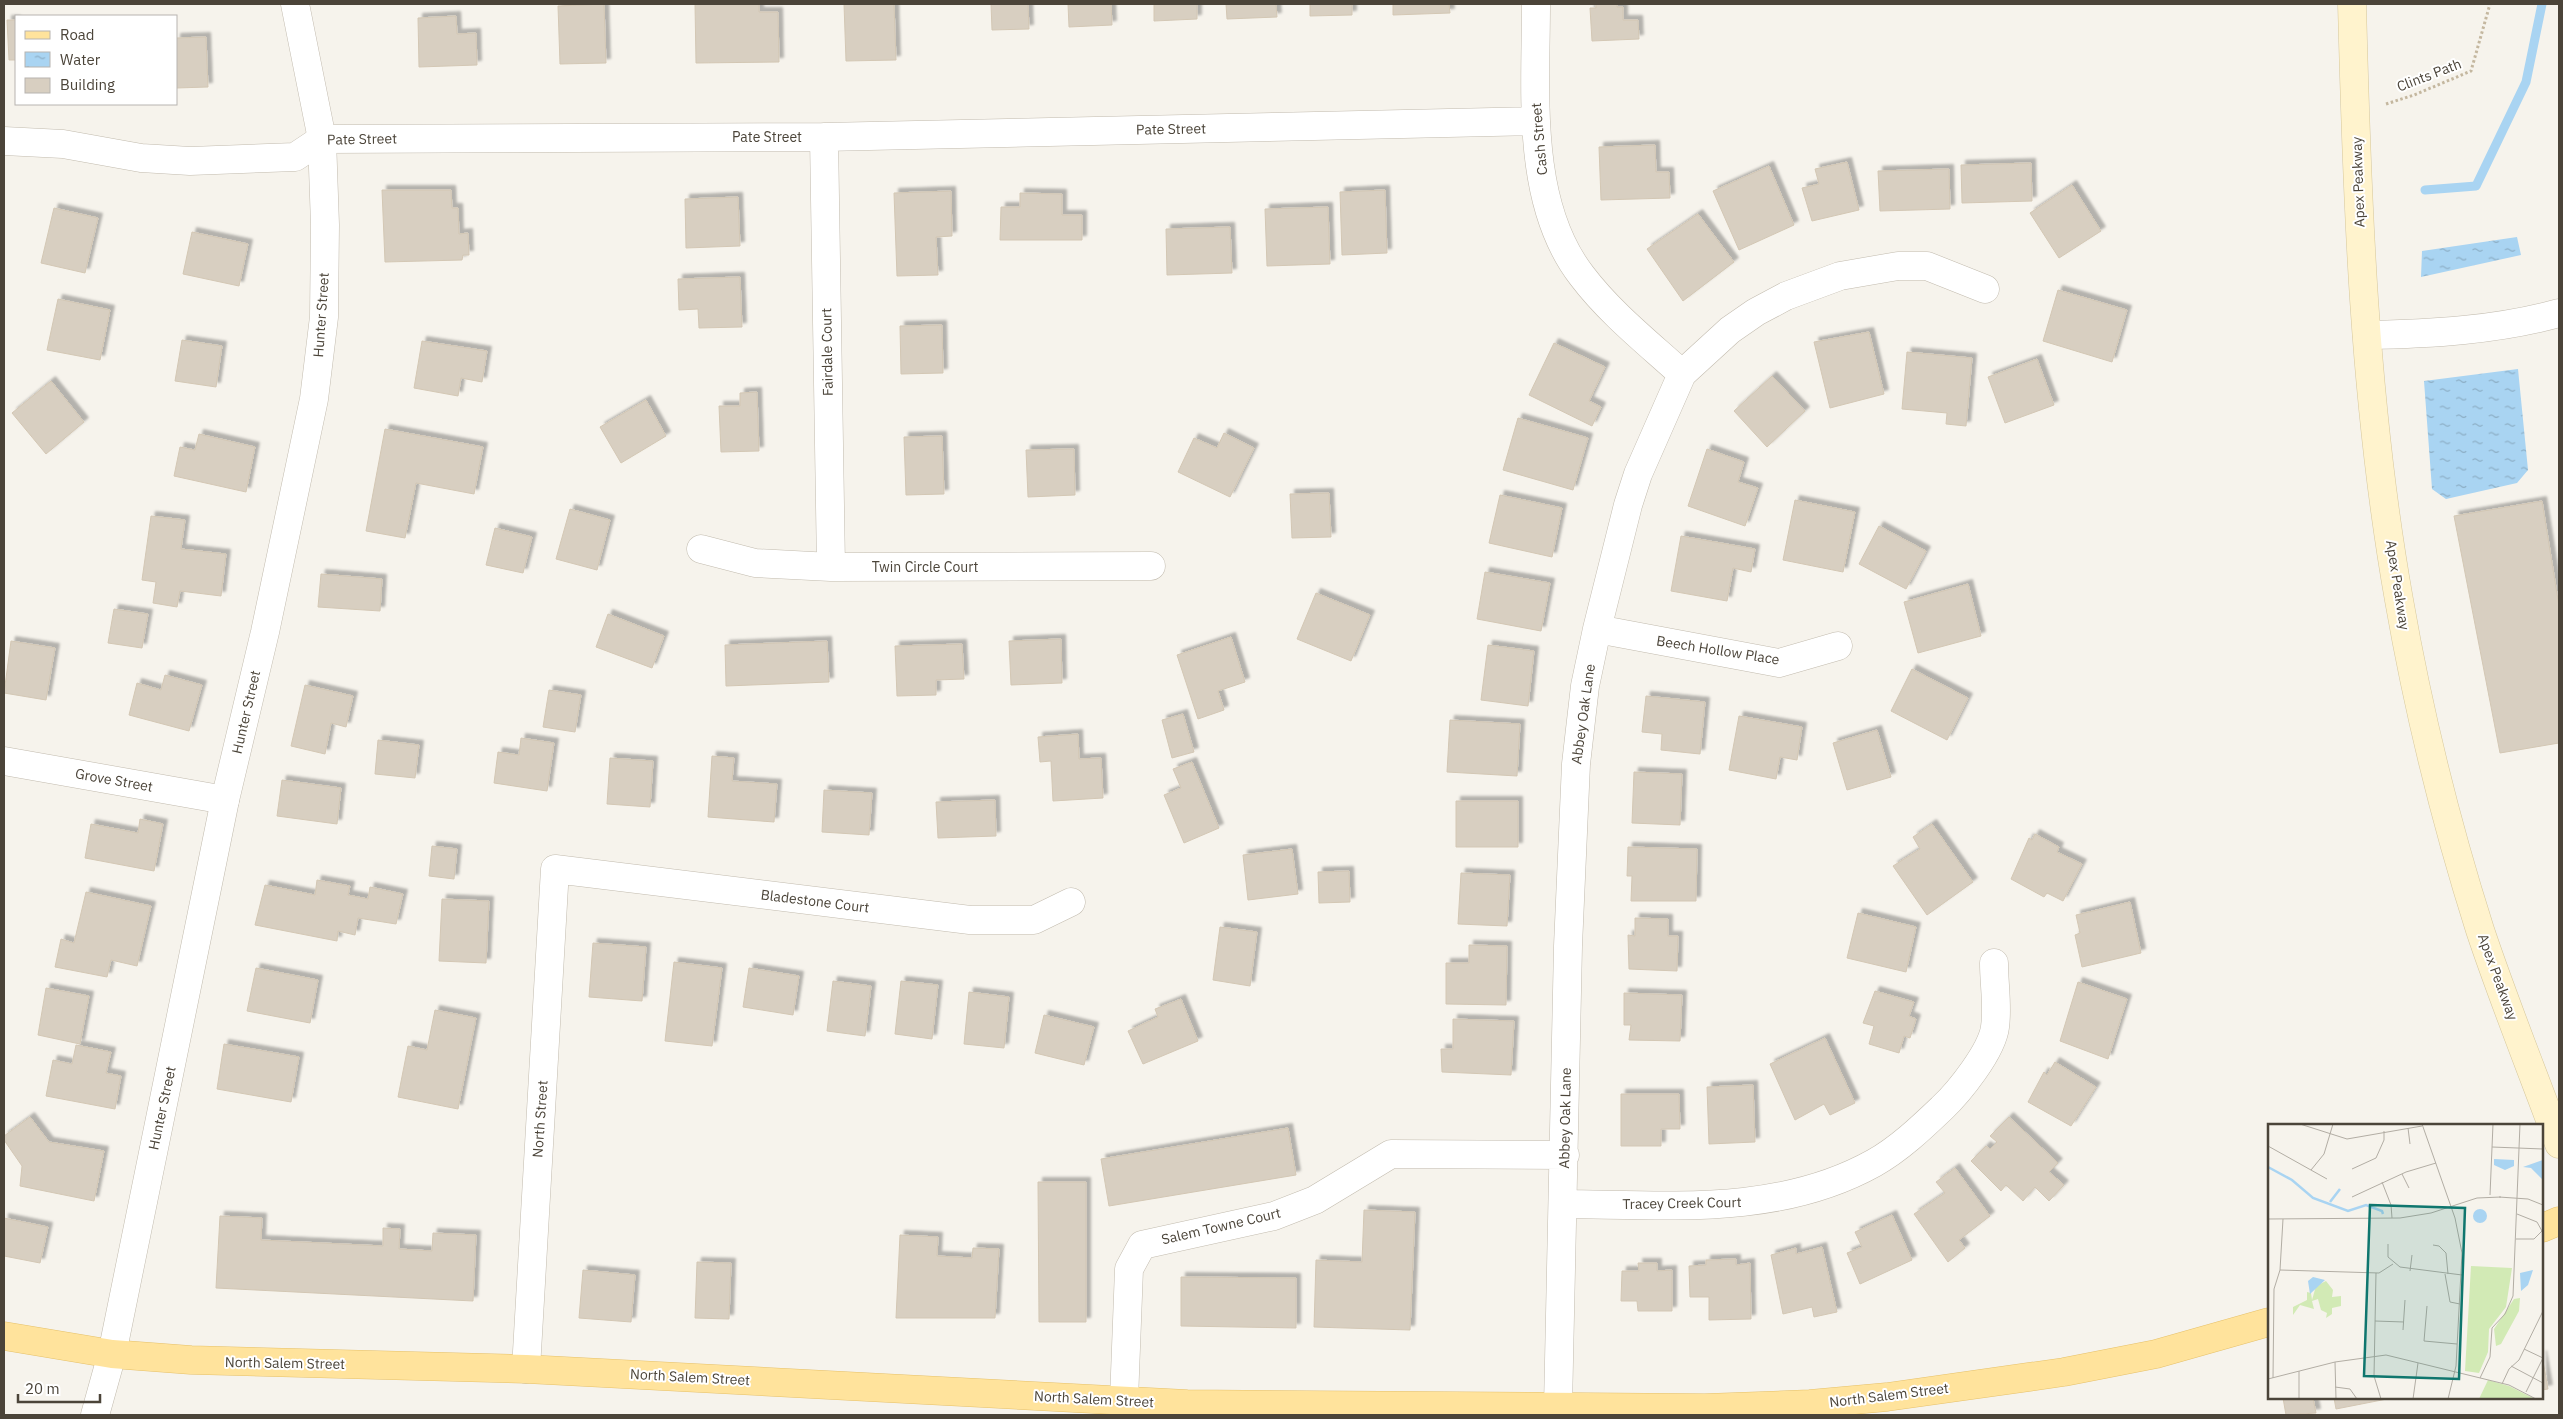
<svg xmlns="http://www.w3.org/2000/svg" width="2563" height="1419" font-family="'IBM Plex Sans',sans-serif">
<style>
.water{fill:url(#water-ripples)}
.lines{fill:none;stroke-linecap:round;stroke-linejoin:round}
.stream{stroke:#a9d4f2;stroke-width:9}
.building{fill:#d8cfc1;stroke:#d3c7b4;filter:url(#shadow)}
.minor-casing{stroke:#c2bbae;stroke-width:29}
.tertiary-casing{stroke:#c2bbae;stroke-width:29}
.secondary-casing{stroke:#d6c79b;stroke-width:29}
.primary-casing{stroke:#e6c16a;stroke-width:29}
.path{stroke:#c4b79f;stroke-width:3;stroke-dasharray:2.5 2.5;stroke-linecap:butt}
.minor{stroke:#fff;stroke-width:28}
.tertiary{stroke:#fff;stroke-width:28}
.secondary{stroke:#fff3cd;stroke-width:28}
.primary{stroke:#ffe39c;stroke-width:28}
.labels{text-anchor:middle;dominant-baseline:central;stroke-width:4;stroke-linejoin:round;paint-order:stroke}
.street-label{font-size:14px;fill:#4b4439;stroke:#fff}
.inset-river{fill:none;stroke:#a9d4f2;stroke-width:2.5}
.inset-road{fill:none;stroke:#b2ada4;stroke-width:1}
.view{fill:#0f766e;fill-opacity:0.15;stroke:#0f766e;stroke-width:2.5}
.inset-edge{fill:none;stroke:#4b4439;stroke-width:2.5}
</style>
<defs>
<pattern id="water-ripples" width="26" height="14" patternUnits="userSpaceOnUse" patternTransform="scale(1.25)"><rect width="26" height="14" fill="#a9d4f2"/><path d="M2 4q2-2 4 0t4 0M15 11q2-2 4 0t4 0" fill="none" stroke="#8caec5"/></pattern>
<filter id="shadow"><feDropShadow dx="4.5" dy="-4.5" stdDeviation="1" flood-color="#0004"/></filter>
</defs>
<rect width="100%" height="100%" fill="#f6f3ec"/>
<path class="water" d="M 2517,237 L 2521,255 L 2421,277 L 2422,251 Z
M 2518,369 L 2528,470 L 2517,483 L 2446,499 L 2432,489 L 2424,381 Z"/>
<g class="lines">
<path class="stream" d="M 2425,190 L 2476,186 L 2526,82 L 2542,4"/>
</g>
<path class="building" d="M 604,4 L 606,63 L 560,64 L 558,6 Z
M 695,4 L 759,4 L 759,12 L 778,12 L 779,62 L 696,63 Z
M 844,4 L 894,4 L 896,60 L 846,61 Z
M 991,4 L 1028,4 L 1029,29 L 992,30 Z
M 1068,4 L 1111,4 L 1112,25 L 1069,27 Z
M 1154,4 L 1197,4 L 1197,19 L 1154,21 Z
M 1226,4 L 1276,4 L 1277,17 L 1227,19 Z
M 1310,4 L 1352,4 L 1352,15 L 1310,16 Z
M 1393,4 L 1449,4 L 1450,13 L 1393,15 Z
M 1596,4 L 1617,4 L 1617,7 L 1623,7 L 1623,20 L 1638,20 L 1639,39 L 1592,41 L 1590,8 L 1596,8 Z
M 456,16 L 457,34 L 476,33 L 477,65 L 419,67 L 418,18 Z
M 7,20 L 16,20 L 16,60 L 9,60 Z
M 206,37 L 208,87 L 176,88 L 176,38 Z
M 1655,145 L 1656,172 L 1669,172 L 1670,198 L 1601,200 L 1599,147 Z
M 1847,162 L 1859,210 L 1812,221 L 1802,188 L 1819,184 L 1815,169 Z
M 2031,163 L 2032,201 L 1962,203 L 1961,165 Z
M 1769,166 L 1794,225 L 1739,250 L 1713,191 Z
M 1949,169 L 1950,209 L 1880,211 L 1878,171 Z
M 2072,185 L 2101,231 L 2059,258 L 2030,213 Z
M 382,190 L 451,190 L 452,208 L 458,208 L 459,234 L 468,233 L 469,255 L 463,255 L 462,260 L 385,262 Z
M 1385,190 L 1387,253 L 1342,255 L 1340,192 Z
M 951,191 L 952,236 L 936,237 L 938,275 L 897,276 L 894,193 Z
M 1020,193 L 1062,194 L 1062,215 L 1082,215 L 1082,240 L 1000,240 L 1001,207 L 1020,207 Z
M 738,197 L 740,246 L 686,248 L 685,199 Z
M 1328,207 L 1330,264 L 1267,266 L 1265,209 Z
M 54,208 L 98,218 L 85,273 L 41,263 Z
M 1698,214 L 1734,262 L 1683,301 L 1647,249 Z
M 1230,227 L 1232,273 L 1167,275 L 1166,229 Z
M 192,232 L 248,244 L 239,286 L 183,274 Z
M 740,277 L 742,327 L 699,328 L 698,309 L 679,310 L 678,279 Z
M 2058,290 L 2127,310 L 2112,362 L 2043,341 Z
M 58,299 L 110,310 L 100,360 L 47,350 Z
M 942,325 L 943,373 L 901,374 L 900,326 Z
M 1869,332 L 1884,394 L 1830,408 L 1814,342 Z
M 182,340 L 222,346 L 216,387 L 175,381 Z
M 422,341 L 487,351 L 482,382 L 461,378 L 458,396 L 414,388 Z
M 1554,343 L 1605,367 L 1589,401 L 1601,407 L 1592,426 L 1529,395 Z
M 1907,352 L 1972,358 L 1966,426 L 1946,424 L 1947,413 L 1902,409 Z
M 2037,359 L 2054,405 L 2005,423 L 1988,377 Z
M 1772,376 L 1805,411 L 1767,447 L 1734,411 Z
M 51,381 L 84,422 L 46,454 L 12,413 Z
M 757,392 L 759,451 L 721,452 L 719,406 L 740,406 L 740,393 Z
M 646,400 L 666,436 L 621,463 L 600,427 Z
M 1518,418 L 1588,438 L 1573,490 L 1503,470 Z
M 385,429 L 483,447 L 474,494 L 416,483 L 405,538 L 366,531 Z
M 1224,433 L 1254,448 L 1230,497 L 1178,472 L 1194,438 L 1217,448 Z
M 199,434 L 255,447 L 246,492 L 174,476 L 180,447 L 195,450 Z
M 942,436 L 944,494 L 906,495 L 904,437 Z
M 1074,449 L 1075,495 L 1028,497 L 1026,450 Z
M 1707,449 L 1744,462 L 1738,482 L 1758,488 L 1745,526 L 1688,506 Z
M 1329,493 L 1331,537 L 1292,538 L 1290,494 Z
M 1500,495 L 1562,508 L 1552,557 L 1489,543 Z
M 1795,500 L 1855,512 L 1843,572 L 1783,560 Z
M 2542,501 L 2559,606 L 2559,743 L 2500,753 L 2454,516 Z
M 570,509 L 610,520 L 597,570 L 556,559 Z
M 151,516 L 185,520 L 181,549 L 226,554 L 221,596 L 180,591 L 177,607 L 153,603 L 156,582 L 142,580 Z
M 1879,526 L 1926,551 L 1906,589 L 1859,564 Z
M 495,528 L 532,537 L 523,573 L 486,565 Z
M 1681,536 L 1755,549 L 1751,572 L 1733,568 L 1727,601 L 1671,591 Z
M 1485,572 L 1550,583 L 1541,631 L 1477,619 Z
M 321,574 L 382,579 L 380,611 L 318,607 Z
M 1968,584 L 1981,636 L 1918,653 L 1904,602 Z
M 1316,593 L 1370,615 L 1351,661 L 1297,639 Z
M 114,609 L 148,614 L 142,648 L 108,643 Z
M 608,614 L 664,636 L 652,668 L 596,647 Z
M 1231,637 L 1245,682 L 1218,691 L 1224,710 L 1198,719 L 1177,655 Z
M 1061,639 L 1062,683 L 1011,685 L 1009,641 Z
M 11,641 L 55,648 L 46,700 L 4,693 Z
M 827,641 L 829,682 L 726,686 L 725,645 Z
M 962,644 L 964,679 L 936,680 L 936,695 L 897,696 L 895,646 Z
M 1488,645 L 1534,651 L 1528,706 L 1481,700 Z
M 1912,669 L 1968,698 L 1947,740 L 1891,711 Z
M 165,675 L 202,685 L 189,731 L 129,715 L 137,683 L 161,690 Z
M 305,685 L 353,696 L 346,727 L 331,723 L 325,754 L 291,746 Z
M 549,690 L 581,695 L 575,732 L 543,727 Z
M 1646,696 L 1705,702 L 1700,754 L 1661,750 L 1662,734 L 1642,732 Z
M 1183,714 L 1194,752 L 1172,758 L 1162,720 Z
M 1739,716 L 1802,727 L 1797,760 L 1780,757 L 1776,779 L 1729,770 Z
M 1450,720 L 1520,724 L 1517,776 L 1447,772 Z
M 1877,730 L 1891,777 L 1847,790 L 1833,743 Z
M 1078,734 L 1079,759 L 1101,758 L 1103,798 L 1053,801 L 1051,761 L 1040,762 L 1038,737 Z
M 521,738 L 554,743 L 547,791 L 494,783 L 498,752 L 519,755 Z
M 378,740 L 419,745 L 415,778 L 375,774 Z
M 712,756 L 734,758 L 732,781 L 777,784 L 774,822 L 708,817 Z
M 610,758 L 653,761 L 650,807 L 607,804 Z
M 1192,762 L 1219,828 L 1184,843 L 1164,795 L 1181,788 L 1173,769 Z
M 1634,772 L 1682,774 L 1680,825 L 1632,823 Z
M 282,780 L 341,788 L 337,824 L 277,816 Z
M 824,790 L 872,793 L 869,835 L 822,832 Z
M 995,800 L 996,836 L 938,838 L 936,802 Z
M 1456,801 L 1518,801 L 1518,847 L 1456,847 Z
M 140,819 L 163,824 L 154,871 L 85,858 L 91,824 L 138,833 Z
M 1932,824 L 1973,882 L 1927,915 L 1893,866 L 1920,849 L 1913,837 Z
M 2035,834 L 2059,847 L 2057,852 L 2082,864 L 2063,901 L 2047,893 L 2044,897 L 2011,879 L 2029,838 L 2032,840 Z
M 432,846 L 457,849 L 454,879 L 429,876 Z
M 1628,847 L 1697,849 L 1696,901 L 1631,901 L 1632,876 L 1627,876 Z
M 1292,849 L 1298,894 L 1248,900 L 1243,855 Z
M 1349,871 L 1350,902 L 1319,903 L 1318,872 Z
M 1461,873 L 1510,875 L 1507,926 L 1458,924 Z
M 317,880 L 350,886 L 348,895 L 368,899 L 370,887 L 403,894 L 396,924 L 358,918 L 355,935 L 338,931 L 337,941 L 255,925 L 265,885 L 315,895 Z
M 86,892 L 151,906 L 137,966 L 111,960 L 107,977 L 55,967 L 61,939 L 74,943 Z
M 442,899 L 489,901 L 486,963 L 439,961 Z
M 2130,902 L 2141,953 L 2082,967 L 2075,935 L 2080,933 L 2076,915 Z
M 1858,913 L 1916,927 L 1906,972 L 1847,958 Z
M 1635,918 L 1668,919 L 1668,936 L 1678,936 L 1677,971 L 1629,969 L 1628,935 L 1635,936 Z
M 1220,927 L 1257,932 L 1250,986 L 1213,980 Z
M 593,943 L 646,947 L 642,1001 L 589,997 Z
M 1469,945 L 1507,946 L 1506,1005 L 1446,1004 L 1446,963 L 1469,963 Z
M 674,962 L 722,968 L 712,1046 L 665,1041 Z
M 256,968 L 318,980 L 310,1023 L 247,1011 Z
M 749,968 L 799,976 L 793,1015 L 743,1007 Z
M 833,981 L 871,986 L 865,1036 L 827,1031 Z
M 901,981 L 938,985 L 932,1039 L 895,1034 Z
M 2078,982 L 2127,999 L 2108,1059 L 2060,1041 Z
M 46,988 L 89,996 L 80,1044 L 38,1035 Z
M 1875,991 L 1914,1002 L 1909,1016 L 1916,1019 L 1910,1038 L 1904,1036 L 1899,1053 L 1869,1044 L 1874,1026 L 1863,1023 Z
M 969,992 L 1009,997 L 1004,1048 L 964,1044 Z
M 1624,993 L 1682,995 L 1680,1041 L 1629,1040 L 1631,1025 L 1624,1025 Z
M 1181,999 L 1198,1041 L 1143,1064 L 1128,1031 L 1158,1017 L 1155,1009 Z
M 435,1010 L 476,1018 L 458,1109 L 398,1097 L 408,1046 L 427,1050 Z
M 1044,1015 L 1094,1027 L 1084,1065 L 1035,1053 Z
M 1453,1019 L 1514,1021 L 1511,1075 L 1442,1072 L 1441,1049 L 1453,1049 Z
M 1825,1038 L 1855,1103 L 1830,1115 L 1824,1104 L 1795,1120 L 1770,1064 Z
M 224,1044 L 299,1057 L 291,1102 L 217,1089 Z
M 76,1045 L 111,1052 L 106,1073 L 121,1076 L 115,1109 L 46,1096 L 53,1060 L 72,1064 Z
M 2055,1062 L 2096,1087 L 2071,1126 L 2028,1102 L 2044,1072 L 2047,1075 Z
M 1753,1085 L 1755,1142 L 1709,1144 L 1707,1087 Z
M 1621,1094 L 1679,1094 L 1680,1129 L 1661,1129 L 1661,1146 L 1621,1146 Z
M 30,1117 L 49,1142 L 104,1151 L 94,1201 L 20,1186 L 22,1166 L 4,1140 L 4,1136 Z
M 2009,1117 L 2058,1163 L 2049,1172 L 2064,1185 L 2049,1201 L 2035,1187 L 2023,1201 L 2006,1185 L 2001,1191 L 1971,1161 L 1986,1146 L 1990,1149 L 1997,1142 L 1990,1136 Z
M 1288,1128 L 1296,1175 L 1109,1206 L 1101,1159 Z
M 1955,1168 L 1990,1216 L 1959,1240 L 1965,1248 L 1948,1262 L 1914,1214 L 1945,1193 L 1936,1182 Z
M 1038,1182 L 1086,1182 L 1086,1322 L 1039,1322 Z
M 1364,1210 L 1415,1212 L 1410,1330 L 1314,1327 L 1316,1260 L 1362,1262 Z
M 1892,1215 L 1912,1260 L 1860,1284 L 1847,1253 L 1862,1247 L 1855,1232 Z
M 220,1216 L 262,1218 L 261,1240 L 383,1246 L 383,1228 L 400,1229 L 399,1249 L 432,1251 L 433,1233 L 476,1235 L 473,1301 L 216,1288 Z
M 4,1218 L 48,1227 L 40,1263 L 4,1256 Z
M 900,1235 L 938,1237 L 937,1256 L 972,1258 L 973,1248 L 999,1249 L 995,1318 L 896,1318 Z
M 1822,1247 L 1837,1312 L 1814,1317 L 1812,1307 L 1783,1314 L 1771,1255 L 1796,1248 L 1796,1254 Z
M 1736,1259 L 1736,1265 L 1750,1263 L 1751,1319 L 1709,1320 L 1709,1297 L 1690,1297 L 1689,1266 L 1706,1265 L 1706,1260 Z
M 697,1262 L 731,1263 L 729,1319 L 695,1318 Z
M 1638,1263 L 1657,1263 L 1657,1271 L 1672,1270 L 1672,1311 L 1638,1311 L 1637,1301 L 1621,1301 L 1622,1271 L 1639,1271 Z
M 583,1270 L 635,1275 L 631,1322 L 579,1318 Z
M 1181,1277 L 1296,1278 L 1296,1328 L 1181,1326 Z
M 2542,1355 L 2548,1389 L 2542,1390 Z
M 2283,1398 L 2313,1398 L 2316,1413 L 2286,1415 Z
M 2334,1398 L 2392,1398 L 2336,1409 Z"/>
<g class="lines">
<g class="minor-casing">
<path id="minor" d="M 1536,4 C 1536,91 1525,203 1582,276 C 1610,313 1648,343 1682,374
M 824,137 L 831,567
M 4,141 L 63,144 L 141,158 L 190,161 L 295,157 L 322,139 L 824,137 L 1536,121
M 2367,335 C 2431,334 2497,330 2559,313
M 701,549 L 755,563 L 831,567 L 1151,566
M 1597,629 L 1779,663 L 1838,646
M 4,761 L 225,800
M 1564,1204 C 1669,1205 1779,1216 1874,1163 C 1899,1149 1921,1128 1942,1108 C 1959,1092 1992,1051 1995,1027 C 1998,1007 1994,984 1994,963
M 526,1369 L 555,869 L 970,920 L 1034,920 L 1071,902
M 1124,1400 L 1129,1269 L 1142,1245 L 1274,1216 L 1315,1200 L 1391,1154 L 1565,1155
M 1558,1407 L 1568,946 L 1576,764 L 1585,686 L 1597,629 L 1628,505 L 1638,474 L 1682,374 L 1730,330 L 1756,312 L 1786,296 L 1840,276 L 1898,266 L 1927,266 L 1985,289"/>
</g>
<g class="tertiary-casing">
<path id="tertiary" d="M 95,1415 L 112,1354 L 225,800 L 265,632 L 314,399 L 324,317 L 325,225 L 322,139 L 295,4"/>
</g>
<g class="secondary-casing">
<path id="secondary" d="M 2352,4 C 2357,203 2364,403 2399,600 C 2418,709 2446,823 2480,930 C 2504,1002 2533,1073 2559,1144"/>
</g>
<g class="primary-casing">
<path id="primary" d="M 2542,1228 L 2559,1221
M 4,1336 L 112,1354 L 191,1360 L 526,1369 L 1187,1404 L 1705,1408 L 1810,1404 L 1887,1397 L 2064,1372 L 2156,1354 L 2269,1322"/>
</g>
<path class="path" d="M 2386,104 L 2414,95 L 2471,71 L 2490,4"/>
<use href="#minor" class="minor"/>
<use href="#tertiary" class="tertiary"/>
<use href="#secondary" class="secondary"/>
<use href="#primary" class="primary"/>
</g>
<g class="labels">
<g class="street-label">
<text transform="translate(2429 75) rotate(-21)">Clints Path</text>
<text transform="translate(1171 129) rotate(-1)">Pate Street</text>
<text x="767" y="137">Pate Street</text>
<text transform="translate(362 139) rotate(-1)">Pate Street</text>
<text transform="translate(1539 139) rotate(-95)">Cash Street</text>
<text transform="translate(2358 182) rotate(-92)">Apex Peakway</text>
<text transform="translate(321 315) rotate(-86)">Hunter Street</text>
<text transform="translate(827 352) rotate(-91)">Fairdale Court</text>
<text x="925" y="567">Twin Circle Court</text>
<text transform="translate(2398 585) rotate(81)">Apex Peakway</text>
<text transform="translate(1718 650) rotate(9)">Beech Hollow Place</text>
<text transform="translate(246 712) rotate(-77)">Hunter Street</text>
<text transform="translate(1583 714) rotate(-82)">Abbey Oak Lane</text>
<text transform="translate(114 780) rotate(10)">Grove Street</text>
<text transform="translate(815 901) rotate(7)">Bladestone Court</text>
<text transform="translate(2498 977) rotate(70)">Apex Peakway</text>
<text transform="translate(162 1108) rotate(-78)">Hunter Street</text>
<text transform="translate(1565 1118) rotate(-89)">Abbey Oak Lane</text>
<text transform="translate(540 1119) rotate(-86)">North Street</text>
<text transform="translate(1682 1203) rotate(-1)">Tracey Creek Court</text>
<text transform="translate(1221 1226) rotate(-13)">Salem Towne Court</text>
<text transform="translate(285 1363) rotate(1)">North Salem Street</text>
<text transform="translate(690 1377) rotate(3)">North Salem Street</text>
<text transform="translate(1889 1395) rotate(-7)">North Salem Street</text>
<text transform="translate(1094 1399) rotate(3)">North Salem Street</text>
</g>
</g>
<g transform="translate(2268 1124)">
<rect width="275" height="275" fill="#f6f3ec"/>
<path d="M 203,142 L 244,144 L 238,183 L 221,205 L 220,228 L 211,249 L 197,247 ZM 58,157 L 65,166 L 64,173 L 73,172 L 73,182 L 64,184 L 64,190 L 58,194 L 59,189 L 53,186 L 50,175 L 44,177 L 46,185 L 32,181 L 25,191 L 25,183 L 39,176 L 39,168 L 43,169 L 44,176 L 48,162 ZM 252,174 L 251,187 L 233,220 L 228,222 L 226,205 L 246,175 ZM 220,256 L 241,262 L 267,275 L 211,275 Z" fill="#d2eab5"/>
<path d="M 218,157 L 231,158 L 240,166 L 224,186 L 204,170 L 208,162 ZM 204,201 L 219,202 L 217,232 L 203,232 ZM200 242a6 6 0 1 1 12 0a6 6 0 1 1-12 0Z" fill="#d2eab5"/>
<path d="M 226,35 L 246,36 L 246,42 L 237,46 L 226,41 ZM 275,36 L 275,56 L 263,44 L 255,43 ZM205 92a7 7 0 1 1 14 0a7 7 0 1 1-14 0ZM 265,146 L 260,161 L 253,167 L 252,149 ZM 45,153 L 57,156 L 42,170 L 40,157 Z" fill="#a9d4f2"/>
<path class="inset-river" d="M 0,43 L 24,56 L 45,74 L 80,87 L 98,81 L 114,87 L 115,90M 62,78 L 72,65"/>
<path class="inset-road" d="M 32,0 L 79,15 L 154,2M 154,0 L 187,94 L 194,129 L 188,242 L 180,275M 140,4 L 142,20M 0,22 L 59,55M 224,23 L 275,25M 84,45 L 108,34 L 116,16 L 116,7M 43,46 L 56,30 L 65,0M 134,50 L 141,64M 114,58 L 123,81 L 124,94M 222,71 L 225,0M 84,73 L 138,48 L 168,39M 231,73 L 260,75 L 275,81M 0,95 L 132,94 L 163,89 L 209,74 L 233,73M 248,115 L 266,115 L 274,107 L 269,98 L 249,90M 120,120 L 120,133 L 132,143 L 194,151M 165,121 L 171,122 L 178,129 L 180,150M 12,146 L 111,149 L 125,140M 142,147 L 144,131M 108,149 L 106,252 L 113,275M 177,150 L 182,178 L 192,180M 159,182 L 156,217 L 189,220M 107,197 L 136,198M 135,206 L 137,176M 256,225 L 275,234M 67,238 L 68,275M 243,242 L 275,259M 31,247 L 31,275M 5,254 L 6,165 L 12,146 L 15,95M 212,254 L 222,233 L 224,204 L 237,190 L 245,172 L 252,0M 0,255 L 67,238 L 118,231 L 241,261 L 268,275M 234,260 L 241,245 L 251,236 L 275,187M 67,263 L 82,265 L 89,275M 258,268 L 275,234M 145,275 L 150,239"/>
<path class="view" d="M 102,81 L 197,84 L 191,255 L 96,252 Z"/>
<rect width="275" height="275" class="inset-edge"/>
</g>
<rect width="2563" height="1419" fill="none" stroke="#4b4439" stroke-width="10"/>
<rect x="15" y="15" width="162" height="90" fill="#ffffff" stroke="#b7b4b0"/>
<rect x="25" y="31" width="25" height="8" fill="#ffe39c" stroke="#b7b4b0"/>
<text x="60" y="40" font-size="15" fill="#4b4439">Road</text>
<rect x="25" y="52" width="25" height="15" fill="url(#water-ripples)" stroke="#b7b4b0"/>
<text x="60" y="65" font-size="15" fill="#4b4439">Water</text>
<rect x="25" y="78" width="25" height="15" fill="#d8cfc1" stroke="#b7b4b0"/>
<text x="60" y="90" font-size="15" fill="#4b4439">Building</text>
<path d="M18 1394v8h82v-8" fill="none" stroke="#4b4439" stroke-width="2.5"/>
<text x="25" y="1394" font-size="15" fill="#4b4439" stroke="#ffffff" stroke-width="4" paint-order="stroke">20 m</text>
</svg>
